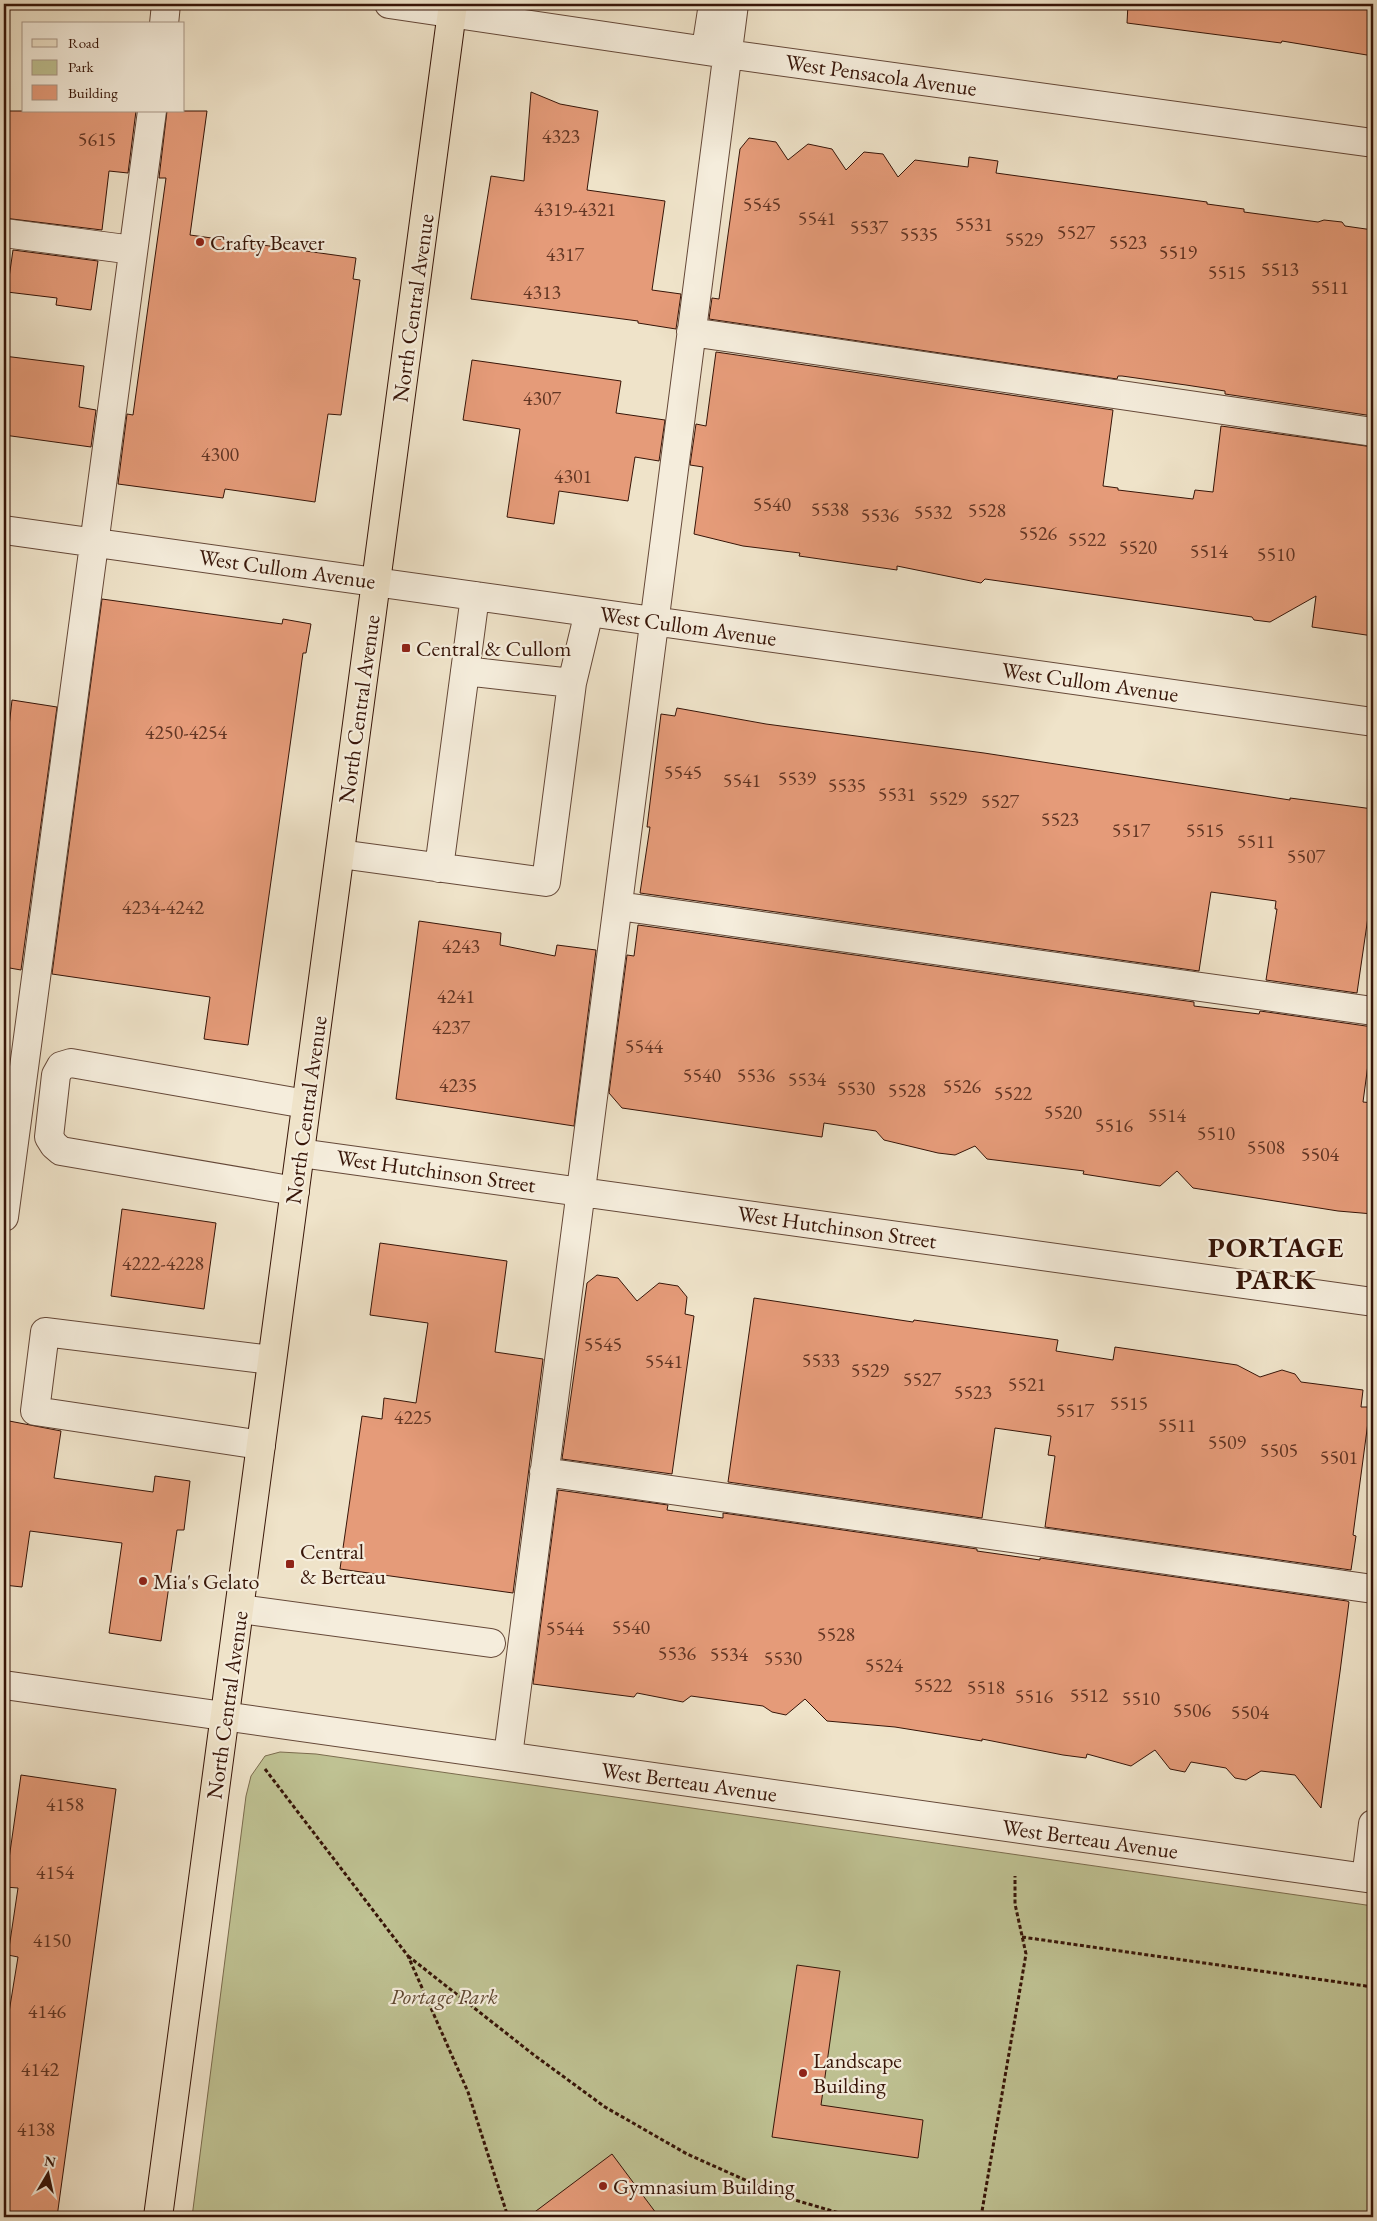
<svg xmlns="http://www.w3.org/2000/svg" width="1377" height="2221" font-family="'EB Garamond',serif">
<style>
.green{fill:#bfc293;stroke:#7b6c4e}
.building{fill:#e59b79;stroke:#371508}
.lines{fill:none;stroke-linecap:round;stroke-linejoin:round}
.minor-casing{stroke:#654838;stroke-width:30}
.major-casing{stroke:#371508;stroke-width:30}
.path{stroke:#371508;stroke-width:3;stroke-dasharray:4 2.5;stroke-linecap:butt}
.minor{stroke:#f5eddc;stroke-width:28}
.major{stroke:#efe3c9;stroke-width:28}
.poi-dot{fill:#8f2418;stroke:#f5eddc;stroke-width:2}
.labels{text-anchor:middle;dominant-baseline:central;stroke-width:4.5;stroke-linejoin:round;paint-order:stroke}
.number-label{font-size:20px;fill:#623624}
.street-label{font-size:22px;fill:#371508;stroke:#f5eddc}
.poi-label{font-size:22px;fill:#371508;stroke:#f5eddc;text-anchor:start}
.park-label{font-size:22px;font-style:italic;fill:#604932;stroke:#f5eddc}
.district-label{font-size:28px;font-weight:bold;letter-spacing:1px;fill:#371508;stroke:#f5eddc}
</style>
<rect width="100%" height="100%" fill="#efe3c9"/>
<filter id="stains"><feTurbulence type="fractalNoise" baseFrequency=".004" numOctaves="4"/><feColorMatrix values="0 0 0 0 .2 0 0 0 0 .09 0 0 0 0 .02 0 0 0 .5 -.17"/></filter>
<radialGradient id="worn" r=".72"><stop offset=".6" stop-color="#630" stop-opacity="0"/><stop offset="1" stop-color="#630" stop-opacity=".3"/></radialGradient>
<path class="green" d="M 280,1752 L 316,1754 L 1373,1906 L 1373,2217 L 192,2217 L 246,1796 L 251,1776 L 265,1756 Z"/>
<path class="building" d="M 1128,4 L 1373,4 L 1373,56 L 1282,41 L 1281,43 L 1127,23 Z
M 531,92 L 560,104 L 598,111 L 587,190 L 665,201 L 652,290 L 681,294 L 676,329 L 638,323 L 638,321 L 471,299 L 491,176 L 524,181 Z
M 4,111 L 136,111 L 128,173 L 109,171 L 102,230 L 4,218 Z
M 167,111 L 207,111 L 190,235 L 356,258 L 353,279 L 360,280 L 341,415 L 328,414 L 315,502 L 225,489 L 223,498 L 118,484 L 127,414 L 133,415 L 166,178 L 159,178 Z
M 749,138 L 776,142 L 788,160 L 808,144 L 832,149 L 846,170 L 864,152 L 883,154 L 898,177 L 915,160 L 968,167 L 969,157 L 998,161 L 996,173 L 1207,202 L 1207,204 L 1244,209 L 1244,212 L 1318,222 L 1324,220 L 1342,222 L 1345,226 L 1373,230 L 1373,416 L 1225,394 L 1225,391 L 1186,385 L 1122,376 L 1118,376 L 1117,379 L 709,319 L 712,298 L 719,299 L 740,149 Z
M 13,250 L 98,261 L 91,310 L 56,305 L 57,298 L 7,292 Z
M 716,352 L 1113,410 L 1103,486 L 1118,488 L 1118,490 L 1193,499 L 1195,490 L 1213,492 L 1221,426 L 1373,447 L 1373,636 L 1312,627 L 1316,596 L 1270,622 L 1254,620 L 1252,617 L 985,579 L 981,583 L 897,566 L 897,570 L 799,556 L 800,553 L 743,546 L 694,534 L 703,467 L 690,465 L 696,424 L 706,426 Z
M 4,356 L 84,366 L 79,407 L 96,410 L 91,447 L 4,435 Z
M 472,360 L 621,381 L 616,413 L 665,420 L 659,461 L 635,457 L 628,501 L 559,491 L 554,524 L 507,517 L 520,429 L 463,420 Z
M 102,599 L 282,624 L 283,619 L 311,624 L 306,653 L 303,653 L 248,1045 L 204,1039 L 210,997 L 52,974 Z
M 12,700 L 57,707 L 21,970 L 4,967 L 4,771 Z
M 677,708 L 766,724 L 984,753 L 1290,800 L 1290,798 L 1373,809 L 1373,910 L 1369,910 L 1357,993 L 1266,980 L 1277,909 L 1275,909 L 1276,901 L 1211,892 L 1199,971 L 640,893 L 650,827 L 647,827 L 661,714 L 675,716 Z
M 419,921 L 501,933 L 500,945 L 555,956 L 557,945 L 596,950 L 574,1126 L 396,1099 Z
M 638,925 L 1194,1002 L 1194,1006 L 1259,1014 L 1260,1011 L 1373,1027 L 1363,1102 L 1373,1103 L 1373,1214 L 1338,1211 L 1193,1188 L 1177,1171 L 1160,1186 L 1083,1174 L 1084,1171 L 987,1159 L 975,1146 L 955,1155 L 938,1153 L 884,1140 L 876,1131 L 824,1123 L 822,1137 L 622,1108 L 609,1093 L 627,955 L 634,956 Z
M 122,1209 L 216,1223 L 204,1309 L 111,1296 Z
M 380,1243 L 507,1261 L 495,1352 L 543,1359 L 513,1593 L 340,1569 L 362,1416 L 382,1419 L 384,1398 L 416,1403 L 428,1323 L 370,1315 Z
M 597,1275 L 618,1278 L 637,1301 L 659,1283 L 678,1286 L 687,1297 L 685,1314 L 694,1316 L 672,1474 L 562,1459 L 587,1283 Z
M 754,1298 L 913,1322 L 914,1320 L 1058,1340 L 1056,1351 L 1113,1360 L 1115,1347 L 1237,1365 L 1260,1377 L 1282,1370 L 1295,1374 L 1301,1382 L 1363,1390 L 1361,1407 L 1370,1407 L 1353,1535 L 1356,1536 L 1351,1570 L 1045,1527 L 1055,1456 L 1048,1455 L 1051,1436 L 995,1428 L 982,1518 L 728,1482 Z
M 4,1420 L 61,1431 L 54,1478 L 153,1492 L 155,1476 L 190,1481 L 184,1530 L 177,1530 L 161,1641 L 109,1633 L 122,1543 L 30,1531 L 22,1587 L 4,1585 Z
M 558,1490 L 668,1505 L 667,1510 L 723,1518 L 723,1513 L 977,1549 L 977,1551 L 1040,1560 L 1040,1558 L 1347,1601 L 1349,1602 L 1340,1672 L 1321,1808 L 1295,1775 L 1261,1771 L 1246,1780 L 1235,1778 L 1226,1768 L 1191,1762 L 1185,1772 L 1170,1769 L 1155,1750 L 1131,1766 L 1087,1754 L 1086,1758 L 1063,1755 L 982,1739 L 982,1741 L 895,1727 L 827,1721 L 805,1699 L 786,1715 L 772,1712 L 763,1706 L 691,1696 L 683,1702 L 637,1693 L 634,1697 L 533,1684 Z
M 21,1775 L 116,1789 L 57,2217 L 4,2217 L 4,2043 L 18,1957 L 8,1955 L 18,1888 L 5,1887 Z
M 797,1965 L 840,1971 L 821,2105 L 923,2120 L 918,2158 L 772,2137 Z
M 612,2154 L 659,2217 L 528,2217 Z"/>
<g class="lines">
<g class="minor-casing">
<path id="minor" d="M 389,4 L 727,54 L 1373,143
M 164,24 L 166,4
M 706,49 L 713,4
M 4,233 L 133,250
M 691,332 L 1373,432
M 4,530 L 1373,722
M 572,683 L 589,612
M 340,854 L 546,882 L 572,683 L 465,671
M 439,868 L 475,596
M 618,906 L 1373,1011
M 300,1153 L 1373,1302
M 295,1191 L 61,1151 L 54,1145 L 49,1137 L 56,1075 L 61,1066 L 71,1063 L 306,1104
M 4,1217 L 152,111
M 261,1445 L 35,1411 L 45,1332 L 272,1360
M 544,1472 L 1373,1589
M 240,1609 L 491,1643
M 4,1685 L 1373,1879
M 508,1756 L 734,4
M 1366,1878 L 1373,1824"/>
</g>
<g class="major-casing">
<path id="major" d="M 158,2217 L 453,4"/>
</g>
<path class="path" d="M 265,1769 L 408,1956 L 468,2092 L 508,2217
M 1022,1937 L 1373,1987
M 408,1956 L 534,2055 L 605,2107 L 687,2154 L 781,2196 L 853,2217
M 981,2217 L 1026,1954 L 1015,1904 L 1015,1876"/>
<use href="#minor" class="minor"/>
<use href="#major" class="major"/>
</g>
<g class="poi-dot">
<circle cx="200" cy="242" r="5"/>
<rect x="401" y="643" width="10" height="10" rx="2.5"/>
<rect x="285" y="1559" width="10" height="10" rx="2.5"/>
<circle cx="143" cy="1581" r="5"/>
<circle cx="803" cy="2073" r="5"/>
<circle cx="603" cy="2186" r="5"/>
</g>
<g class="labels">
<g class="number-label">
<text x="561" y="136">4323</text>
<text x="97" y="139">5615</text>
<text x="762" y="204">5545</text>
<text x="575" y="209">4319-4321</text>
<text x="817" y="218">5541</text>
<text x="974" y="224">5531</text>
<text x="869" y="227">5537</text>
<text x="1076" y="232">5527</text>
<text x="919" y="234">5535</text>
<text x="1024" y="239">5529</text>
<text x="1128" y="242">5523</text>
<text x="1178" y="252">5519</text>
<text x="565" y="254">4317</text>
<text x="1280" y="269">5513</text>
<text x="1227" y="272">5515</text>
<text x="1330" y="287">5511</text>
<text x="542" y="292">4313</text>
<text x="542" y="398">4307</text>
<text x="220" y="454">4300</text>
<text x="573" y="476">4301</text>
<text x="772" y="504">5540</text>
<text x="830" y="509">5538</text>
<text x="987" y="510">5528</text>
<text x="933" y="512">5532</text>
<text x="880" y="515">5536</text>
<text x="1038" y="533">5526</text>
<text x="1087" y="539">5522</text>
<text x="1138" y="547">5520</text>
<text x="1209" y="551">5514</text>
<text x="1276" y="554">5510</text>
<text x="186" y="732">4250-4254</text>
<text x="683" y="772">5545</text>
<text x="797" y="778">5539</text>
<text x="742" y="780">5541</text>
<text x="847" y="785">5535</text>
<text x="897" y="794">5531</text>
<text x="948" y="798">5529</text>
<text x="1000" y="801">5527</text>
<text x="1060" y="819">5523</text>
<text x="1131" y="830">5517</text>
<text x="1205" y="830">5515</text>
<text x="1256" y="841">5511</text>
<text x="1306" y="856">5507</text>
<text x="163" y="907">4234-4242</text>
<text x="461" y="946">4243</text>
<text x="456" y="996">4241</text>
<text x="451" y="1027">4237</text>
<text x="644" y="1046">5544</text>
<text x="702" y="1075">5540</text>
<text x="756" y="1075">5536</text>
<text x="807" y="1079">5534</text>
<text x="458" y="1085">4235</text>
<text x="962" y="1086">5526</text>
<text x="856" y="1088">5530</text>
<text x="907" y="1090">5528</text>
<text x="1013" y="1093">5522</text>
<text x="1063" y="1112">5520</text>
<text x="1167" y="1115">5514</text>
<text x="1114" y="1125">5516</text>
<text x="1216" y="1133">5510</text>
<text x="1266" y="1147">5508</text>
<text x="1320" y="1154">5504</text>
<text x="163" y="1263">4222-4228</text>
<text x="603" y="1344">5545</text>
<text x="821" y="1360">5533</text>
<text x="664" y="1361">5541</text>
<text x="870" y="1370">5529</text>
<text x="922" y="1379">5527</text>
<text x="1027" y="1384">5521</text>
<text x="973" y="1392">5523</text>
<text x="1129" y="1403">5515</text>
<text x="1075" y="1410">5517</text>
<text x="413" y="1417">4225</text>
<text x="1177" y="1425">5511</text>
<text x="1227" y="1442">5509</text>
<text x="1279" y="1450">5505</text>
<text x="1339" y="1457">5501</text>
<text x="631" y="1627">5540</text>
<text x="565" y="1628">5544</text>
<text x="836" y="1634">5528</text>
<text x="677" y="1653">5536</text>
<text x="729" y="1654">5534</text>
<text x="783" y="1658">5530</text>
<text x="884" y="1665">5524</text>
<text x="933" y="1685">5522</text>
<text x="986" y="1687">5518</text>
<text x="1089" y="1695">5512</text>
<text x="1034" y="1696">5516</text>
<text x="1141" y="1698">5510</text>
<text x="1192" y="1710">5506</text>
<text x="1250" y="1712">5504</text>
<text x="65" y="1804">4158</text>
<text x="55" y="1872">4154</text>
<text x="52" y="1940">4150</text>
<text x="47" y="2011">4146</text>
<text x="40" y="2069">4142</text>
<text x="36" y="2129">4138</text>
</g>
<g class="street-label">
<text transform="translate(881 75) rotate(8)">West Pensacola Avenue</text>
<text transform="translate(413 308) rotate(-82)">North Central Avenue</text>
<text transform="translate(287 569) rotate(8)">West Cullom Avenue</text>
<text transform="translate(688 626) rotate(8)">West Cullom Avenue</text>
<text transform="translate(1090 682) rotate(8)">West Cullom Avenue</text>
<text transform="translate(359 709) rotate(-82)">North Central Avenue</text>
<text transform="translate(306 1110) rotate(-82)">North Central Avenue</text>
<text transform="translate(436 1171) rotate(8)">West Hutchinson Street</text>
<text transform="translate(837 1227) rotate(8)">West Hutchinson Street</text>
<text transform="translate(227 1705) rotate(-82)">North Central Avenue</text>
<text transform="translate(689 1782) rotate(8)">West Berteau Avenue</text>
<text transform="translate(1090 1839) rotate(8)">West Berteau Avenue</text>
</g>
<g class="poi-label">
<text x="210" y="242">Crafty Beaver</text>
<text x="416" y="648">Central &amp; Cullom</text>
<text x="300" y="1551">Central<tspan x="300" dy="25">&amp; Berteau</tspan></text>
<text x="153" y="1581">Mia's Gelato</text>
<text x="813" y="2060">Landscape<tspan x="813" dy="25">Building</tspan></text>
<text x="613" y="2186">Gymnasium Building</text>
</g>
<g class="park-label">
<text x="444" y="1996">Portage Park</text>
</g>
<g class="district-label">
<text x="1276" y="1247">PORTAGE<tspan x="1276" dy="32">PARK</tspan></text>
</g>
</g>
<rect width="1377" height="2221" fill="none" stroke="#efe3c9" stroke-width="20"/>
<rect x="5" y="5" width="1367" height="2211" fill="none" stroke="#371508" stroke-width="2.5"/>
<rect x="10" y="10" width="1357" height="2201" fill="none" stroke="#371508"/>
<rect x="22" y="22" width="162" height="90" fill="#f5eddc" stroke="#a99787"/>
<rect x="32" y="39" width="25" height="8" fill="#efe3c9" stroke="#a99787"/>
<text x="68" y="48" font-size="15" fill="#371508">Road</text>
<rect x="32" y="60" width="25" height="15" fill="#bfc293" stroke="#a99787"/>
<text x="68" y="72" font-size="15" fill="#371508">Park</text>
<rect x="32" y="85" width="25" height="15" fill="#e59b79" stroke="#a99787"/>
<text x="68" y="98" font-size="15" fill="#371508">Building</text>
<g transform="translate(48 2174) rotate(9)" stroke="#f5eddc" stroke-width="4" paint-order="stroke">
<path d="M0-4L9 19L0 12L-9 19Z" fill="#371508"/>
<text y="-8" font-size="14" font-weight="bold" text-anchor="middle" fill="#371508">N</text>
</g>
<rect width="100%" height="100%" filter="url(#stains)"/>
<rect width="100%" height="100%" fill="url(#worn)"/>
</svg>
